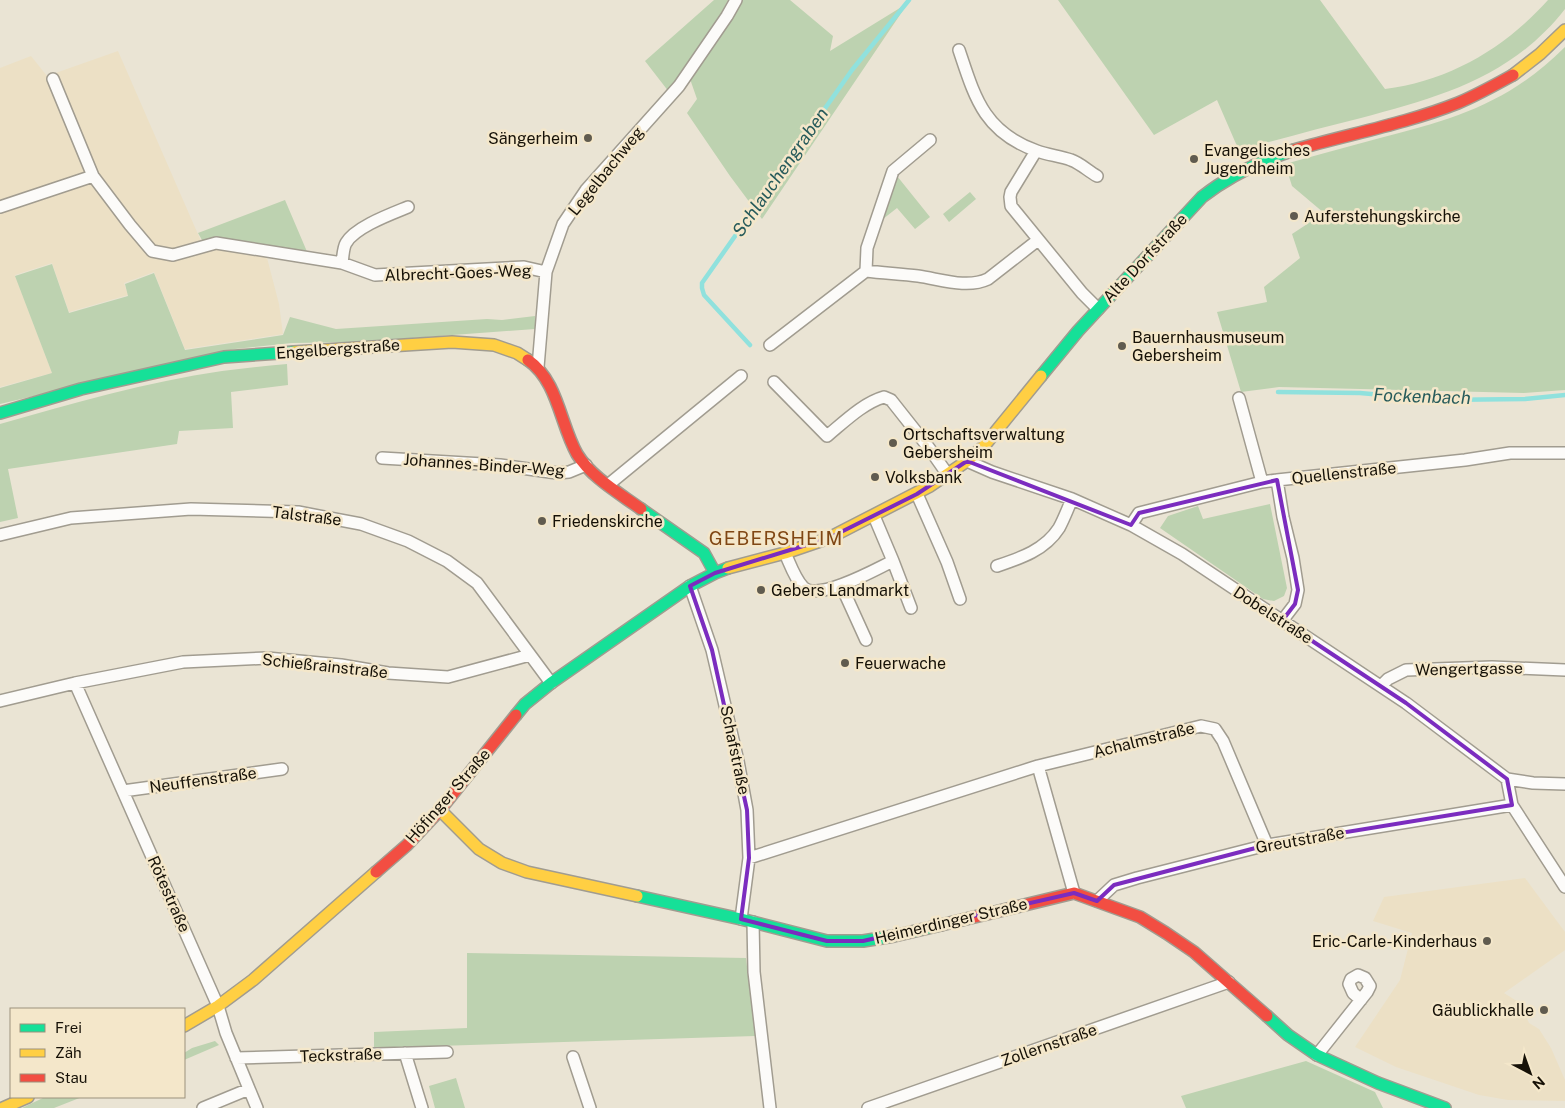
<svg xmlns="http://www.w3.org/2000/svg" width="1565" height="1108" font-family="'Public Sans',sans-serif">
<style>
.built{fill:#ece0c5}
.green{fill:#bdd2b0}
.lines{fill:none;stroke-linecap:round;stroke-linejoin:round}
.stream{stroke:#90e1dd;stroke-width:4.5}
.street-casing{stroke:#a19c90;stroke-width:14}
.fast-casing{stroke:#a19c90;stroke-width:14}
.slow-casing{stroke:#a19c90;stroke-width:14}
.jam-casing{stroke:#a19c90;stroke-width:14}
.street{stroke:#fcfbf9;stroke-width:11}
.fast{stroke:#16e098;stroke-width:11}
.slow{stroke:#ffcf43;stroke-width:11}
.jam{stroke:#f24e42;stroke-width:11}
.marked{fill:none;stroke:#7b2cbf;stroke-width:4;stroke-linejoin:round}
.poi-dot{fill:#605b4f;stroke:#f4e7ca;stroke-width:2}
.labels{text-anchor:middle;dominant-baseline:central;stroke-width:5;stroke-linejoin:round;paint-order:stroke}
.poi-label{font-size:16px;fill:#161107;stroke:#f4e7ca;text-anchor:start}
.street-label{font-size:16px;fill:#161107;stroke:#f4e7ca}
.water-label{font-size:18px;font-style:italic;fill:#275b5b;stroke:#f4e7ca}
.quarter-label{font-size:19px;letter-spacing:1px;fill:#804714;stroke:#f4e7ca}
</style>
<rect width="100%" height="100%" fill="#eae4d4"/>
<path class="built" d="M 118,51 L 204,248 L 266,254 L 279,304 L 283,334 L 185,349 L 154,272 L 124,283 L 128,295 L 69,312 L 52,263 L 15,275 L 52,373 L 0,387 L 0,68 L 31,56 L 47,76 Z
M 1525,878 L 1565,932 L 1565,950 L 1504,993 L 1520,1003 L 1529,1023 L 1539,1029 L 1551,1048 L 1565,1080 L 1565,1101 L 1508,1100 L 1479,1095 L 1396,1067 L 1355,1047 L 1400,980 L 1412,933 L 1373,921 L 1384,897 Z"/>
<path class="green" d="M 714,0 L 728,0 L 712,31 L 669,92 L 645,61 Z
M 742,0 L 790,0 L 833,36 L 830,51 L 908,3 L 762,219 L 730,176 L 687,113 L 697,99 L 690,79 L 718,41 Z
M 1058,0 L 1320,0 L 1385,89 C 1449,81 1505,48 1548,0 L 1565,0 L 1565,9 C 1512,77 1440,97 1361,118 C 1328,126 1295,135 1262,144 L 1240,153 L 1217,100 L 1154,135 Z
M 1565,47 L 1565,390 L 1524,393 L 1279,387 L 1241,392 L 1217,312 L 1267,302 L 1264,287 L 1300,258 L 1292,234 L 1324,213 L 1292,186 L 1285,164 C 1316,155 1348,147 1380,138 C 1455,119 1509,103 1565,47 Z
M 893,171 L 930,217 L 915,229 L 897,208 L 883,219 L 877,216 Z
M 970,192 L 976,199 L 949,222 L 943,214 Z
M 285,200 L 308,254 L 216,240 L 202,240 L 198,233 Z
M 52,264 L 69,313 L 128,296 L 125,284 L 154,273 L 185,350 L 283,335 L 290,317 L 336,329 L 487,319 L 502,320 L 535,316 L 535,329 L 358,342 L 292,343 L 235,349 L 0,404 L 0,388 L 52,373 L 15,276 Z
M 287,364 L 288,385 L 231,392 L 233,428 L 179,431 L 177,444 L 8,469 L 18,518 L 0,522 L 0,424 C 73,403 147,382 222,371 C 243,368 265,366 287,364 Z
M 1270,504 L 1287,588 L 1284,596 L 1274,601 L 1263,599 L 1160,528 L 1168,516 L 1198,506 L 1203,519 Z
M 467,953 L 746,958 L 755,1036 L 374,1048 L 374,1032 L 467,1028 Z
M 215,1041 L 219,1045 L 184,1060 L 184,1053 L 192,1048 Z
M 1306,1061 L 1375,1092 L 1383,1108 L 1186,1108 L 1181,1096 Z
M 456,1078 L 465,1108 L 435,1108 L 429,1086 Z
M 45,1097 L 82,1097 L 54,1108 L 22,1108 Z"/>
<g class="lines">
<path class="stream" d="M 750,345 L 704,295 L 702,288 L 702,283 L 852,70 L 909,0
M 1278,392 L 1360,393 L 1439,400 L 1525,399 L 1565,395"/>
<g class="street-casing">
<path id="street" d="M 959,50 C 975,98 984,132 1037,151 C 1048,155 1060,156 1071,160 C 1080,163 1088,171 1097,176
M 53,79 L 93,176 L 130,225 L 152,251 L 173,255 L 216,243 L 342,263 L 375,275 L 524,267 L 546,272
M 1036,151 L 1011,192 L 1010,197 L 1011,206 L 1082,293 L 1098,309
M 0,207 L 93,176
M 342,263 C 343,257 343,248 346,243 C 355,227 391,214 408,207
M 866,271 C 883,273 901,274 918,276 C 940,279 967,289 988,279 L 1038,240
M 770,345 L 866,271 L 867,248 L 893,171 L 930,140
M 538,367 L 546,272 L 563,224 L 586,190 L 679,86 L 727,16 L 736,0
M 774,382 L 827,436 C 844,422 863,403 884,397 L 891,400 L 929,448 L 948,475
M 1239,398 L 1262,482
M 382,458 L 500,465 L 557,473 L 569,472 L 586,465
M 967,461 L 992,472 L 1072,499 L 1131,525 L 1182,554 L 1406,703 L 1507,779 L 1533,783 L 1565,784
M 1277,480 L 1283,517 L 1293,558 L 1298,590 L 1295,604 L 1282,621
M 608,485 L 741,376
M 917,494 L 947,562 L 960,599
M 1131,525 L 1139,513 L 1262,482 L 1277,480 L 1465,460 L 1510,453 L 1565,453
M 0,535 L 71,518 L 191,509 L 298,512 L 361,524 L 408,541 L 447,561 L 477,583 L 551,683
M 785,553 C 790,564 795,579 803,587 C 819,602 876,569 893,561 L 874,516
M 893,561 L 911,608
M 997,566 C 1021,558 1045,550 1059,528 C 1064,519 1068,508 1072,499
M 841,585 L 866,640
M 690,586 L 712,650 L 738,761 L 747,810 L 749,858 L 741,919
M 75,683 L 218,1006 L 226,1033 L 257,1108
M 1381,686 L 1388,679 L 1406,670 L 1492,667 L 1565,670
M 0,701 L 75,683 L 183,662 L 267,658 L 341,665 L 388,673 L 448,677 L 530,655
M 1038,766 L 1074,893
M 1507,779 L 1512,805 L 1565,887
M 123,791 L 282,769
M 749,858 L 1038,766 L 1201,726 L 1215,729 L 1223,741 L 1267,845
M 1097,901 L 1114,885 L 1137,878 L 1267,845 L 1512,805
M 753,922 L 754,972 L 770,1108
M 405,1053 L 422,1108
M 1317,1055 L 1367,992 L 1370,986 L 1365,978 L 1358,975 L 1351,979 L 1349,984 L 1353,993 L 1361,1000
M 573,1057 L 590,1108
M 236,1058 L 447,1052
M 203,1108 L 249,1089
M 868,1108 L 1229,982"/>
</g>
<g class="fast-casing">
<path id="fast" d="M 1041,376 L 1078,331 L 1202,197 C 1230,175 1260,161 1294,150
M 0,413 L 81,389 L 224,357 L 294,352
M 641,509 L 704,553 L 715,573
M 516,715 L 525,704 L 551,683 L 690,586 L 715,573 L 728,568
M 637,896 L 741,919 L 827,941 L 863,941 L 894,936 L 941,925
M 1267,1016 L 1288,1035 L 1317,1055 L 1378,1083 L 1445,1108"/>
</g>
<g class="slow-casing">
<path id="slow" d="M 1513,75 L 1540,54 L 1565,30
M 294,352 L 452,342 L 494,345 L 517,353 L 528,360
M 728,568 L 785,553 L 829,538 L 930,486 L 967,461 L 984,446 L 1041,376
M 440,810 L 479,849 L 502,863 L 527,872 L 637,896
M 184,1026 L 218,1006 L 253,980 L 376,872
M 3,1108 L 28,1097"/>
</g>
<g class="jam-casing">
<path id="jam" d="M 1294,150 C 1349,134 1405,124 1458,103 C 1477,95 1495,85 1513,75
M 528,360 C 558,381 560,424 577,454 C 591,477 619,493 641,509
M 376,872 L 407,845 L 440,810 L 516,715
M 941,925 L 1074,893 L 1140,917 L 1166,933 L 1194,952 L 1267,1016"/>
</g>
<use href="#street" class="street"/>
<use href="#fast" class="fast"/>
<use href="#slow" class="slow"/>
<use href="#jam" class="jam"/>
</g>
<path class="marked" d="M 967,461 L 1131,525 L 1139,513 L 1277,480 L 1298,590 L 1295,604 L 1282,621 L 1406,703 L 1507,779 L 1512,805 L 1267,845 L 1114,885 L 1097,901 L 1074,893 L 863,941 L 827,941 L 741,919 L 749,858 L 747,810 L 712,650 L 690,586 L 715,573 L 829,538 L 917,494 Z"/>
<g class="poi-dot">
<circle cx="588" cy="138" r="5"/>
<circle cx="1194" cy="159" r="5"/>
<circle cx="1294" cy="216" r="5"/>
<circle cx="1122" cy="346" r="5"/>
<circle cx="893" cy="443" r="5"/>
<circle cx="875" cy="477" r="5"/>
<circle cx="542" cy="521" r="5"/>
<circle cx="761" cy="590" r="5"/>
<circle cx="845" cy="663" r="5"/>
<circle cx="1487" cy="941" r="5"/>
<circle cx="1544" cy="1010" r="5"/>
</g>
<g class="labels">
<g class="poi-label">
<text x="578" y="138" text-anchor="end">Sängerheim</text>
<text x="1204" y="150">Evangelisches<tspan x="1204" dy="18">Jugendheim</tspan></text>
<text x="1304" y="216">Auferstehungskirche</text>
<text x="1132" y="337">Bauernhausmuseum<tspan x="1132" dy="18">Gebersheim</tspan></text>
<text x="903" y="434">Ortschaftsverwaltung<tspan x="903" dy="18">Gebersheim</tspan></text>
<text x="885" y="477">Volksbank</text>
<text x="552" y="521">Friedenskirche</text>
<text x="771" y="590">Gebers Landmarkt</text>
<text x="855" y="663">Feuerwache</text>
<text x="1477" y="941" text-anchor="end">Eric-Carle-Kinderhaus</text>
<text x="1534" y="1010" text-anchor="end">Gäublickhalle</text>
</g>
<g class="street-label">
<text transform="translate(606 171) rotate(-51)">Legelbachweg</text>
<text transform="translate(1145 258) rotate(-47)">Alte Dorfstraße</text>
<text transform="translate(458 273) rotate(-2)">Albrecht-Goes-Weg</text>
<text transform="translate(338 349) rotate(-4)">Engelbergstraße</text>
<text transform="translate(484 465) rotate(4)">Johannes-Binder-Weg</text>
<text transform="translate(1344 473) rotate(-6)">Quellenstraße</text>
<text transform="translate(307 516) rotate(7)">Talstraße</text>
<text transform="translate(1273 615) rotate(33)">Dobelstraße</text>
<text transform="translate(325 666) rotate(6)">Schießrainstraße</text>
<text transform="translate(1469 669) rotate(-1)">Wengertgasse</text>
<text transform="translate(1144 740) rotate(-14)">Achalmstraße</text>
<text transform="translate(735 750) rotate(78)">Schafstraße</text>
<text transform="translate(203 780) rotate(-8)">Neuffenstraße</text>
<text transform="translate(448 796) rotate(-49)">Höfinger Straße</text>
<text transform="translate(1300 840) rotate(-10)">Greutstraße</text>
<text transform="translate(169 894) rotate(66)">Rötestraße</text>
<text transform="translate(951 921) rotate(-13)">Heimerdinger Straße</text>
<text transform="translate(1049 1045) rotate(-19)">Zollernstraße</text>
<text transform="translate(341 1055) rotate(-2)">Teckstraße</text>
</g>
<g class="water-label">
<text transform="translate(780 172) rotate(-55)">Schlauchengraben</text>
<text transform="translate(1422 396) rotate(2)">Fockenbach</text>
</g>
<g class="quarter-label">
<text x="776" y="538">GEBERSHEIM</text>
</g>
</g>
<rect x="10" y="1008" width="175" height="90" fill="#f4e7ca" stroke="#9b917c"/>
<rect x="20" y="1024" width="25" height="8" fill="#16e098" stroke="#9b917c"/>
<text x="55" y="1033" font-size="15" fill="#161107">Frei</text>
<rect x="20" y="1049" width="25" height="8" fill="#ffcf43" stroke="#9b917c"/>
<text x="55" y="1058" font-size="15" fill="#161107">Zäh</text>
<rect x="20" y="1074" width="25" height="8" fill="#f24e42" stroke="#9b917c"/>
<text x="55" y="1083" font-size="15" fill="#161107">Stau</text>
<g transform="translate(1530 1073) rotate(139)" stroke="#f4e7ca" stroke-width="4" paint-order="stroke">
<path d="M0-4L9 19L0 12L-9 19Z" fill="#161107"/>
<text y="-8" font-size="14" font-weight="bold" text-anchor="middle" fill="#161107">N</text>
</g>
</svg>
